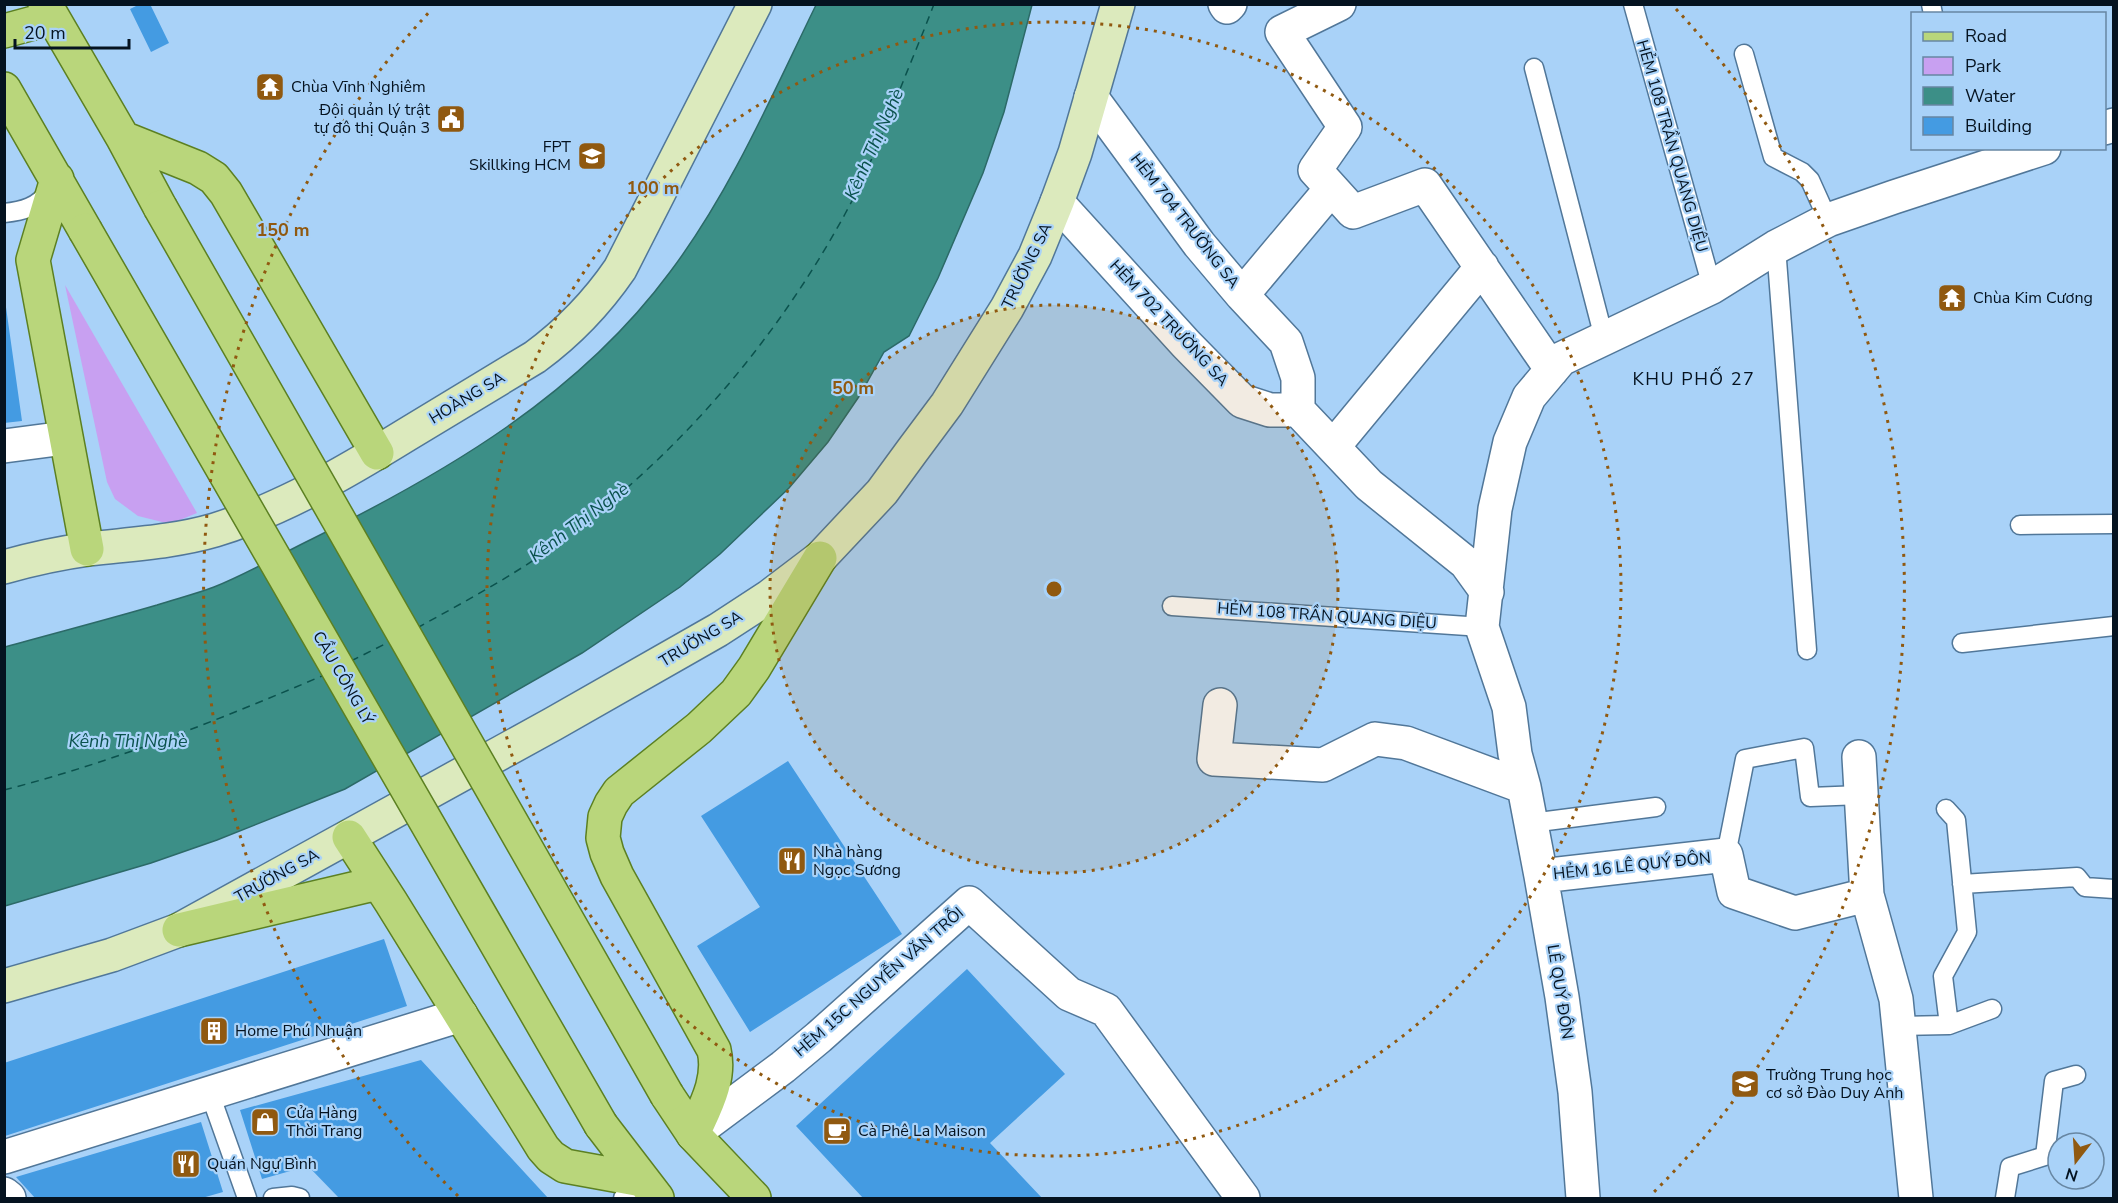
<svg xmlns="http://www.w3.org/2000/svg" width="2118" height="1203" font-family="'Nunito Sans',sans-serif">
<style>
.green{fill:#c8a0f1}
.water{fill:#3c8f87;stroke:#2c6a68;stroke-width:1.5}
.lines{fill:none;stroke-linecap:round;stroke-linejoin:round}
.ferry{stroke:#0b524d;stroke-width:1.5;stroke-dasharray:8 6;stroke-linecap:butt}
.building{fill:#449be2}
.lane-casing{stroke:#517799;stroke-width:21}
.street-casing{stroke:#517799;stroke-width:36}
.secondary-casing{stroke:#517799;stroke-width:36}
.primary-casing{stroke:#5c8022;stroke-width:36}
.lane{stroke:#fff;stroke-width:18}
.street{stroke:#fff;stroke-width:33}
.secondary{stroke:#dceabd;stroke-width:33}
.primary{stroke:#b9d67b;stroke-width:33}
.primary-bridge-casing{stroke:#5c8022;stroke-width:36;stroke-linecap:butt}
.primary-bridge{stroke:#b9d67b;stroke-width:33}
.ring{fill:none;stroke:#905910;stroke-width:3;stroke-dasharray:3 6}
.labels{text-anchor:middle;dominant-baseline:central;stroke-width:4.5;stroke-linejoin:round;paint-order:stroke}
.poi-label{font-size:16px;fill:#051320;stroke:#a9d2f8;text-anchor:start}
.street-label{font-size:16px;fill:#051320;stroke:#a9d2f8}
.water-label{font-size:18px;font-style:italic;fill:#0b524d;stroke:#a9d2f8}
.neighbourhood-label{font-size:18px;letter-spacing:1.5px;fill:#051320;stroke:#a9d2f8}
.centre{fill:#905910;stroke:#a9d2f8;stroke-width:3}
.ring-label{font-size:18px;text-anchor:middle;font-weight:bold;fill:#905910;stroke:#a9d2f8;stroke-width:4.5;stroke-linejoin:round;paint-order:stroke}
</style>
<rect width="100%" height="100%" fill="#a9d2f8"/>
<path class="green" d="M 65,285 L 197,513 L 170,524 L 138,516 L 115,499 L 107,482 Z"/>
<path class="water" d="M 816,5 L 1032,5 L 1004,112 L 983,173 L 938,278 L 909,336 L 884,352 L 860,395 L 828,442 L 789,488 L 720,554 L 680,587 L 582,653 L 345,789 L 217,840 L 151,863 L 5,906 L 5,647 C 55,633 106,620 157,605 C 175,599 196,594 214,587 C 247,574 279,555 312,539 C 447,472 579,395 670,272 C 731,191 772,95 816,5 Z"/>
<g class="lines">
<path class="ferry" d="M 417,628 C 464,602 511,577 554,546 C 675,459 774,344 845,214 C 866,176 881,137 897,97 C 909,66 922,36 934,4
M 351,661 L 389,642
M 4,790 C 114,762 218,720 322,676"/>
</g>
<path class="building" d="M 140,4 L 150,4 L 169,43 L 151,52 L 130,9 Z
M 4,293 L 22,421 L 4,423 Z
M 788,761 L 902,934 L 750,1032 L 697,946 L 760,907 L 701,816 Z
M 384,939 L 407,1006 L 5,1136 L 4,1063 Z
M 967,969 L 1065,1074 L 990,1143 L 1042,1198 L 863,1198 L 796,1126 Z
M 421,1060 L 548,1198 L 339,1198 L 308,1166 L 262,1179 L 240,1110 Z
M 201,1122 L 223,1192 L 202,1198 L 35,1198 L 16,1177 Z"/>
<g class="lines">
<g class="lane-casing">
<path id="lane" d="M 1633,4 L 1712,287
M 1931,4 L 1933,14
M 1744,54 L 1773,157 L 1802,172 L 1810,180 L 1828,220
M 1534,68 L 1604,338
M 4,213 C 23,211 38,207 49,191
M 1776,247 L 1807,650
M 2020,525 L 2114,524
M 1172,606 L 1482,627
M 1962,643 L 2114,626
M 1946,809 L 1956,820 L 1967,932 L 1943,976 L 1949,1025
M 1531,823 L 1656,807
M 1726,855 L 1745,759 L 1804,748 L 1810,797 L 1861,795
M 1962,884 L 2077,877 L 2085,887 L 2114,889
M 1898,1026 L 1949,1025 L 1992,1009
M 210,1094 L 247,1198
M 273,1198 L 292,1196 L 300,1198
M 623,1198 L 642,1180
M 2005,1198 L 2010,1167 L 2045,1156 L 2054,1081 L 2076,1075"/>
</g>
<g class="street-casing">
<path id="street" d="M 1225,4 L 1227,7 L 1230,4
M 1339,4 L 1282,32 L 1345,127 L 1315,170 L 1353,212 L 1425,185 L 1552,370
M 1091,97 L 1199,244 L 1242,295 L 1286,342 L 1298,378 L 1298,410
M 2104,128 L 2114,125
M 1057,202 L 1186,344 L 1242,401 L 1270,410 L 1298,410
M 1242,295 L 1331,189
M 1298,410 L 1369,485 L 1466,563 L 1487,592
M 4,446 L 65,438
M 1333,447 L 1482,267
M 1220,705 L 1214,759 L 1323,765 L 1375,739 L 1406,743 L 1524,787
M 1859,757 L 1867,895 L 1896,999 L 1916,1198
M 1541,876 L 1726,855 L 1734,892 L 1795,913 L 1867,895
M 693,1134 L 783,1067 L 819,1037 L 969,903 L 1069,994 L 1106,1010 L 1243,1198
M 4,1157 L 461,1015
M 4,1194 L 9,1198
M 1583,1198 L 1575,1092 L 1562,997 L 1541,876 L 1524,787 L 1515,754 L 1509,707 L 1482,627 L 1495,509 L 1510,442 L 1529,397 L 1561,359 L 1712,287 L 1776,247 L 1828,220 L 1894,197 L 2044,148"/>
</g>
<g class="secondary-casing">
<path id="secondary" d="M 4,567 C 32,559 60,553 89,549 C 131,544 174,542 215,530 C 283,509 346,472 406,435 C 449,409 492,383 535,357 C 569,332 596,304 620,269 L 755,4
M 4,986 L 112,955 L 179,930 L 553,724 L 718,630 L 770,596 L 820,558 L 882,492 L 912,451 L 947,404 L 1007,308 L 1035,256 L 1057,202 L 1075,153 L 1118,4"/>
</g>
<g class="primary-casing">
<path id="primary" d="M 45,4 L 123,138 L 160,207
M 4,31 L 52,18
M 4,89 L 85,230
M 123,138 L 198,168 L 214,178 L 226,193 L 377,453
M 57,179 L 33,260 L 87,549
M 349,837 L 391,902 L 543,1148 L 551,1157 L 565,1166 L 642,1180
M 179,930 L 378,883
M 667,1095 L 693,1134 L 754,1198
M 601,1125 L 657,1198
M 693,1134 C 705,1107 721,1080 714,1050 L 617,876 L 607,853 L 603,838 L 605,817 L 611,804 L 619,792 L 699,728 L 736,693 L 754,668 L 820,558"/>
</g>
<use href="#lane" class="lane"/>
<use href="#street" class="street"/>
<use href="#secondary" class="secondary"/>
<use href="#primary" class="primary"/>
<g class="primary-bridge-casing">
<path id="primary-bridge" d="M 160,207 L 667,1095
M 85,230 L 601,1125"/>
</g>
<use href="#primary-bridge" class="primary-bridge"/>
</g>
<circle cx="1054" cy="589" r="284" fill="#905910" fill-opacity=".12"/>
<g class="ring">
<circle cx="1054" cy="589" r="284"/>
<circle cx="1054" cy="589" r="567"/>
<path d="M458 1196A851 851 0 0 1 432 9M1676 9A851 851 0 0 1 1650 1196"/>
</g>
<defs>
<g id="temple-square" transform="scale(1.5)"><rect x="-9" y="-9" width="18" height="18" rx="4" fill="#905910" stroke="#a9d2f8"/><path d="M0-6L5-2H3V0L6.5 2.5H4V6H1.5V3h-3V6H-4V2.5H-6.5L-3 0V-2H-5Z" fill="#fff"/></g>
<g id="civic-square" transform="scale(1.5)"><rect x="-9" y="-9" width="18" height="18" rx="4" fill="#905910" stroke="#a9d2f8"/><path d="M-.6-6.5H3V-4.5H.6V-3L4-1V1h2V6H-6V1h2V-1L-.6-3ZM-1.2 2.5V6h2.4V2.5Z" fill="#fff"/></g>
<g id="university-square" transform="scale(1.5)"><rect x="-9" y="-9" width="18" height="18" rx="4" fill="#905910" stroke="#a9d2f8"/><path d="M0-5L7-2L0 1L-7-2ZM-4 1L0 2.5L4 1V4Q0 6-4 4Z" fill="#fff"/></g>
<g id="restaurant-square" transform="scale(1.5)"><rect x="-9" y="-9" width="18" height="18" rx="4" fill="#905910" stroke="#a9d2f8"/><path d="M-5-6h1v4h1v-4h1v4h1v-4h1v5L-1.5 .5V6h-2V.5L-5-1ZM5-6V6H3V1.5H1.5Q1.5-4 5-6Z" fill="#fff"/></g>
<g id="building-square" transform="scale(1.5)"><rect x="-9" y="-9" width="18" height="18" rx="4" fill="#905910" stroke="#a9d2f8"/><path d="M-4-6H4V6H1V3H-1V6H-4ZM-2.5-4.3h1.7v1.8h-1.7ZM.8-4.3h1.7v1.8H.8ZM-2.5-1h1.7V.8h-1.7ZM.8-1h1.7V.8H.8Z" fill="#fff"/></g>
<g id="school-square" transform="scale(1.5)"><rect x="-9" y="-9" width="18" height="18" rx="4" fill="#905910" stroke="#a9d2f8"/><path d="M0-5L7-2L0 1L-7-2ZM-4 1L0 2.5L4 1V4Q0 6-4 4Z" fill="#fff"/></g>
<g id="shop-square" transform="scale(1.5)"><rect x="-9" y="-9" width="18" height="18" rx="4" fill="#905910" stroke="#a9d2f8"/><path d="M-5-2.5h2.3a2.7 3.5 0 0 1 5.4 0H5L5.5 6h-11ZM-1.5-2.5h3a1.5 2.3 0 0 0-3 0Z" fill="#fff"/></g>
<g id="cafe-square" transform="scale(1.5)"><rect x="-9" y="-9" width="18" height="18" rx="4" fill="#905910" stroke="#a9d2f8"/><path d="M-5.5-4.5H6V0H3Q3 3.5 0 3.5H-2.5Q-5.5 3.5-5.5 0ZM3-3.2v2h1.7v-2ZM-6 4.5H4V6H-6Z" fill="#fff"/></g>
</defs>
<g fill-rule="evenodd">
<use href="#temple-square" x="270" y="87"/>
<use href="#civic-square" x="451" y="119"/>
<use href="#university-square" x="592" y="156"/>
<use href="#temple-square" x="1952" y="298"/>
<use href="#restaurant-square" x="792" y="861"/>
<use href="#building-square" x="214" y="1031"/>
<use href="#school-square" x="1745" y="1084"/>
<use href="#shop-square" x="265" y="1122"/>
<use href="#cafe-square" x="837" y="1131"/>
<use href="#restaurant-square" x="186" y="1164"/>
</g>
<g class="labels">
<g class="poi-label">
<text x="291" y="87">Chùa Vĩnh Nghiêm</text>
<text x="430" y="110" text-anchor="end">Đội quản lý trật<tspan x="430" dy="18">tự đô thị Quận 3</tspan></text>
<text x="571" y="147" text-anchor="end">FPT<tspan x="571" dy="18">Skillking HCM</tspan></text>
<text x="1973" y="298">Chùa Kim Cương</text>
<text x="813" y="852">Nhà hàng<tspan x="813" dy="18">Ngọc Sương</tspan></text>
<text x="235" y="1031">Home Phú Nhuận</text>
<text x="1766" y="1075">Trường Trung học<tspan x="1766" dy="18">cơ sở Đào Duy Anh</tspan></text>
<text x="286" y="1113">Cửa Hàng<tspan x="286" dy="18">Thời Trang</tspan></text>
<text x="858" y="1131">Cà Phê La Maison</text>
<text x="207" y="1164">Quán Ngự Bình</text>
</g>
<g class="street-label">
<text transform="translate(1672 146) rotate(74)">HẺM 108 TRẦN QUANG DIỆU</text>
<text transform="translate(1185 221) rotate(52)">HẺM 704 TRƯỜNG SA</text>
<text transform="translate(1027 266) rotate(-64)">TRƯỜNG SA</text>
<text transform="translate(1169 323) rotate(47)">HẺM 702 TRƯỜNG SA</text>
<text transform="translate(467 398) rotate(-31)">HOÀNG SA</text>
<text transform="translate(1327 616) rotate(4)">HẺM 108 TRẦN QUANG DIỆU</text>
<text transform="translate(701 639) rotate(-31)">TRƯỜNG SA</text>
<text transform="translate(343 678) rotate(60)">CẦU CÔNG LÝ</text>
<text transform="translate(1632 866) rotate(-6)">HẺM 16 LÊ QUÝ ĐÔN</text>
<text transform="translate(277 876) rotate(-29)">TRƯỜNG SA</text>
<text transform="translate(879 982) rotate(-41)">HẺM 15C NGUYỄN VĂN TRỖI</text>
<text transform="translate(1560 992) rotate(81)">LÊ QUÝ ÐÔN</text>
</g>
<g class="water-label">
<text transform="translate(874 144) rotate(-66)">Kênh Thị Nghè</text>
<text transform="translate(579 522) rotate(-37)">Kênh Thị Nghè</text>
<text x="128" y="741">Kênh Thị Nghè</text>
</g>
<g class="neighbourhood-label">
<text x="1694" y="379">KHU PHỐ 27</text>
</g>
</g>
<circle cx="1054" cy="589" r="9" class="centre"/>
<g class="ring-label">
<text x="653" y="194">100 m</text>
<text x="283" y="236">150 m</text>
<text x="853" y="394">50 m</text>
</g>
<rect width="2118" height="1203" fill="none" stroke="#051320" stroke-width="12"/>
<rect x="1911" y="12" width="195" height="138" fill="#a9d2f8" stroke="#6786a2" stroke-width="1.5"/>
<rect x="1923" y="32" width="30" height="9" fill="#b9d67b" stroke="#6786a2" stroke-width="1.5"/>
<text x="1965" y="42" font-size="18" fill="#051320">Road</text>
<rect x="1923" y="57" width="30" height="18" fill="#c8a0f1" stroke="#6786a2" stroke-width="1.5"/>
<text x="1965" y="72" font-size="18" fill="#051320">Park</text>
<rect x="1923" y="87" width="30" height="18" fill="#3c8f87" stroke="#6786a2" stroke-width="1.5"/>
<text x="1965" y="102" font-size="18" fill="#051320">Water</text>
<rect x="1923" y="117" width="30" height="18" fill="#449be2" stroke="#6786a2" stroke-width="1.5"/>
<text x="1965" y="132" font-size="18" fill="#051320">Building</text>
<g transform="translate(2076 1161) rotate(197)"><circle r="28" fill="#a9d2f8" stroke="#6786a2" stroke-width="1.5"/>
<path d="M0-4.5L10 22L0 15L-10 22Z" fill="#905910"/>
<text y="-9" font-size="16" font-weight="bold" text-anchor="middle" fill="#051320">N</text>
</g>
<path d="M15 39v9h114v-9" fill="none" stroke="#051320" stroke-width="3"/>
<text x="24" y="39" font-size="18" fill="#051320" stroke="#a9d2f8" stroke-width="4.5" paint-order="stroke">20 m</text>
</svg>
